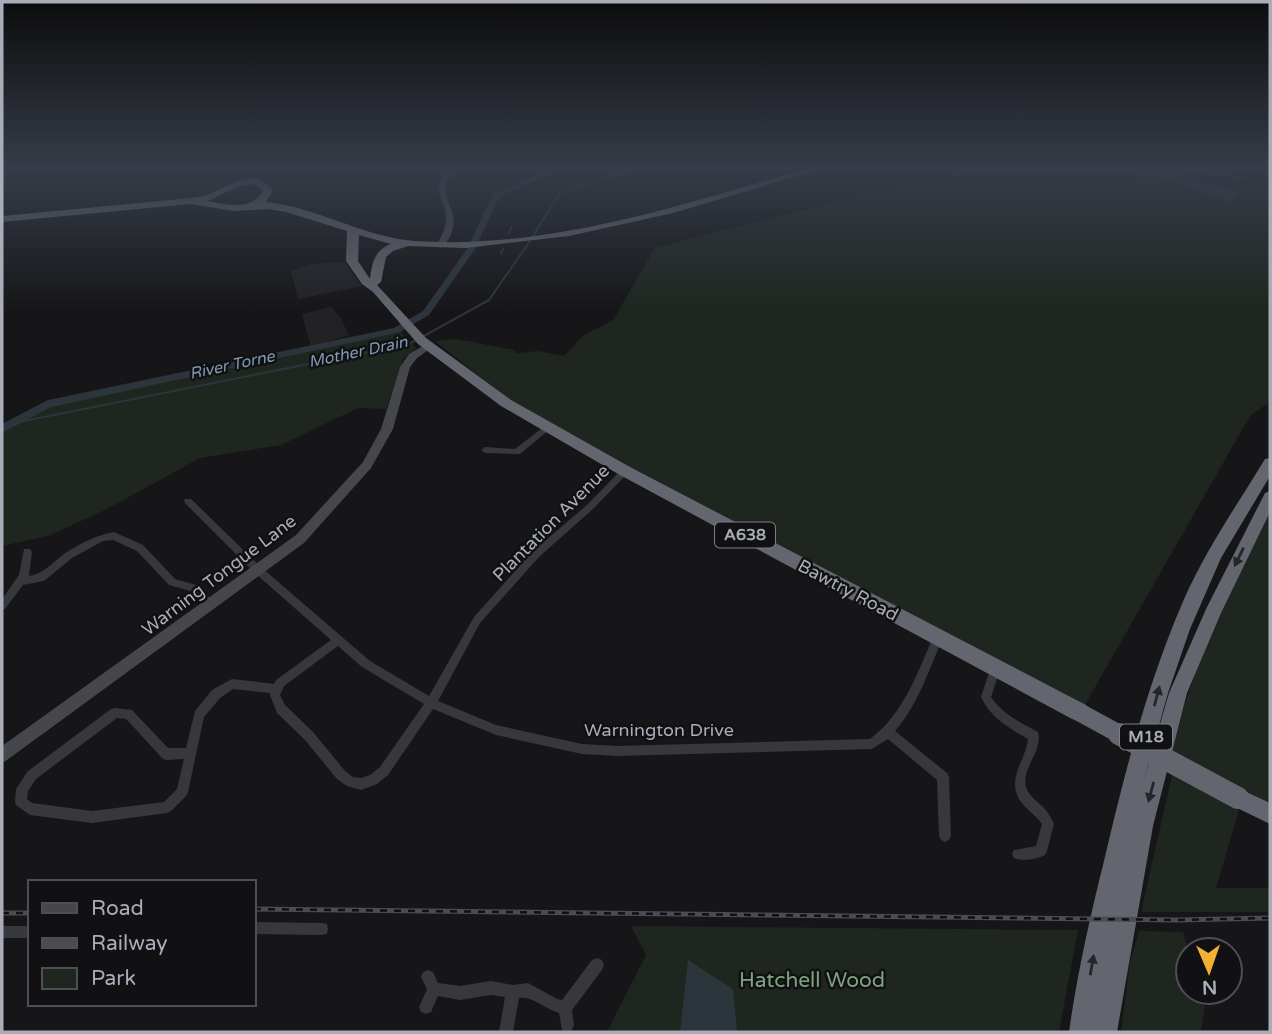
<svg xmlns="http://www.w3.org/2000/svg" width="1272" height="1034" font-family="'Varela Round',sans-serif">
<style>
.built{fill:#222225}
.green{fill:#1e261f}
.water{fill:#2c353c}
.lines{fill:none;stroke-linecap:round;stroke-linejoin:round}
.stream{stroke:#2c353c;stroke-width:2}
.river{fill:#2c353c;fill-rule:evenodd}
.street{fill:#37383d;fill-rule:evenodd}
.secondary{fill:#45474d;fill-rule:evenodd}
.highway{fill:#63666e;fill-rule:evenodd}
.rail-casing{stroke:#4a4c52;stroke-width:5}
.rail{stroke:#111113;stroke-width:2.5;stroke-dasharray:7;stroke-linecap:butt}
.highway-bridge-far1{stroke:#63666e;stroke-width:18}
.highway-bridge{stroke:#63666e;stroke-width:22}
.oneway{fill:#26262a}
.labels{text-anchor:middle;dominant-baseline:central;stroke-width:5;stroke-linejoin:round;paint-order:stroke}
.far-water-label{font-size:16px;font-style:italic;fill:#7f9bb3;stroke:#111113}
.shield{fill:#111113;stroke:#7b7e86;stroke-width:2}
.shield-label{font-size:16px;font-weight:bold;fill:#a8adb8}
.street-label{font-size:18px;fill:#a8adb8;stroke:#111113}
.near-park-label{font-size:21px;fill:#7fa381;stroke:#111113}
</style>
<rect width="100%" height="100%" fill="#161618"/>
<path class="built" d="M 344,262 L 362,286 L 298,299 L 291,271 L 310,264 Z
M 331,307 L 340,317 L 349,335 L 311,347 L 302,314 Z"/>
<path class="green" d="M 968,168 L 1159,168 L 1270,188 L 1270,402 L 1250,416 L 1085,705 L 561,432 L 508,399 L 435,341 L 457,339 L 514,350 L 517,353 L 538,351 L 564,356 L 584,335 L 613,320 L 655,248 Z
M 400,331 L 416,348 L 403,359 L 386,409 L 358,408 L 281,445 L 200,458 L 105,510 L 48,536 L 2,546 L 2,433 L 52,405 Z
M 1270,513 L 1270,804 L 1171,749 C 1195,667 1226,586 1270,513 Z
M 1172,775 L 1239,810 L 1216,888 L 1270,888 L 1270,912 L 1141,912 Z
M 631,926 L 1078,930 L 1059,1032 L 607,1032 L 646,955 Z
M 1139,931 L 1183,932 L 1188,950 L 1188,992 L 1202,992 L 1205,1004 L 1201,1032 L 1121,1032 L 1130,962 Z"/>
<path class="water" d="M 1101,168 L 1140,168 L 1145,171 L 1176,176 L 1185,181 L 1229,188 L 1241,195 L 1230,202 L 1187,188 L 1171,179 L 1149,175 L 1142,177 L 1138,174 L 1142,171 L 1124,173 Z
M 688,960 L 733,989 L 737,1032 L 680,1032 Z"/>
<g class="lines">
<path class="stream" d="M 1182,168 L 1270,184
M 509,233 L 512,226
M 533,236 L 560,193 L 637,168
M 501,254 L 503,249
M 422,337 L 489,300 L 530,241
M 14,423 L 408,344 L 417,340"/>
<path class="river" d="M 554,168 L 563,168 L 499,197 L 475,249 L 429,315 L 400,332 L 51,407 L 2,433 L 2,424 L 48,400 L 394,328 L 423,311 L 467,249 L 493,194 Z"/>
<path class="street" d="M 546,425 L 549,426 L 550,428 L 549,430 L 520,454 L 485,453 L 481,450 L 485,447 L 515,449 Z
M 625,468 L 628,469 L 629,471 L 628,473 L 593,509 L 539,557 L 480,623 L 438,701 L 496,725 L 582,744 L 617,746 L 870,739 C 904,714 918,671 934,635 L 938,634 L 942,635 L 943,638 C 929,669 918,705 895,731 L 947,773 L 949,777 L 951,836 L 949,840 L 945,842 L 941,840 L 939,836 L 937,780 L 888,739 L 872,749 L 617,756 L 582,754 L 496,735 L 433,709 L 388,775 L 377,784 L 361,790 L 347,786 L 337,779 L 305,740 L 277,713 L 270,695 L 270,693 L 233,689 L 220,698 L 204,717 L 188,792 L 186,796 L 171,811 L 167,813 L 92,823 L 30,815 L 17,806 L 15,802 L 16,789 L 28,771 L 111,709 L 115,708 L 132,710 L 168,748 L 186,748 L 195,711 L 212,690 L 232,679 L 274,684 L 276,680 L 331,640 L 256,574 L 185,503 L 184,501 L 185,499 L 191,499 L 262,568 L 370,661 L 429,696 L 474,617 L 533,551 L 587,505 L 622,469 ZM 338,646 L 362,667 L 424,704 L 380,767 L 370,775 L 361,778 L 353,777 L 345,771 L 313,732 L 285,705 L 280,695 L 284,686 ZM 117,718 L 126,719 L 129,722 L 162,758 L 166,760 L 184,759 L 177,789 L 164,802 L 92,811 L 32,803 L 27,799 L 28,791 L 36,779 Z
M 114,532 L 143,545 L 175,579 L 196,585 L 214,602 L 216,605 L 214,608 L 211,609 L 208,608 L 190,591 L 169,585 L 137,551 L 113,540 L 103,541 L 72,558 L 44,581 L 23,585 L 5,609 L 2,610 L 2,599 L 19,575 L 24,549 L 30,549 L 32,552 L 29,576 C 46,573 53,561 67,552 C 81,543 97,535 114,532 Z
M 996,662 L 1000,664 L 1001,667 L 991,697 C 1002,714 1020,722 1038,732 C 1043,752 1021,768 1026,787 C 1029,797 1039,802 1045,809 C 1049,814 1051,818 1054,824 L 1047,851 L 1045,855 C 1037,859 1022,862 1014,858 L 1012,854 L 1014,850 L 1036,846 L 1042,824 C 1036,815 1025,809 1019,799 C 1007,777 1026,760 1028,739 C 1009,728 991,718 981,697 L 992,664 Z
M 254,922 L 322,923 L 327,924 L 328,929 L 327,934 L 322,935 L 254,934 Z
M 2,926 L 30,926 L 30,938 L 2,938 Z
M 597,958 L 602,960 L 604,965 L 602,970 L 572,1010 L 574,1025 L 572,1030 L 567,1032 L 562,1030 L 559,1013 C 545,1009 533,996 519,998 L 513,1032 L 499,1032 L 505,997 L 491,995 L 460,1000 L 438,996 L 431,1012 L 426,1014 L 421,1012 L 419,1007 L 427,989 L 421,977 L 423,972 L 428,970 L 433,972 L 438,983 L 460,986 L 491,981 L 513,985 L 528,983 L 557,999 L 562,1000 L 592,960 Z"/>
<path class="secondary" d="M 449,168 L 457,168 C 451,174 446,180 446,188 C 444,205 460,211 451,234 C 448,240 446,244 441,248 L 437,245 C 441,237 446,228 446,219 C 446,194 427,193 449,168 Z
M 428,343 L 433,346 L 431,348 L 417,358 L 410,367 L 393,429 L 371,468 L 304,543 L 7,760 L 2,763 L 2,746 L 296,535 L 363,462 L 381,429 L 400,367 L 409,354 Z"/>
<path class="highway" d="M 810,168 L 824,168 L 673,213 L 569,236 L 466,248 L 408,246 L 393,251 L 386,257 L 381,282 L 377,285 L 426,338 L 511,400 L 630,467 L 1086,705 L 1089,712 L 1086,719 L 1079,721 L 1072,719 L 620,475 L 501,406 L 418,344 L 373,292 L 362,284 L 346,261 L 347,231 L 286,212 L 268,209 L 234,211 L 191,204 L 2,222 L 2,216 L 191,198 C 196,197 202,197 207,195 C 230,186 252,166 273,190 L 266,202 C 317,207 363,237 415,241 C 549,250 683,204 810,168 ZM 254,184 L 263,191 C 252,211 227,205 208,201 L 237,187 ZM 359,235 L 391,244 C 375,250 372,262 370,279 L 358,261 Z
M 1270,458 L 1270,476 L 1221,558 L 1190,629 L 1168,693 L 1143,783 L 1169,693 L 1207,607 L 1265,493 L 1270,491 L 1270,512 L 1221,613 L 1187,693 L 1153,826 L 1117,1032 L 1069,1032 C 1077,975 1090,917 1104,861 C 1125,771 1148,681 1185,597 C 1207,548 1237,505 1265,459 Z
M 1238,788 L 1270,803 L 1270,824 L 1231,805 L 1228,798 L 1231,791 Z"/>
<g class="rail-casing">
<path id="rail" d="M 254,909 L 1178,920 L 1270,918
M 2,913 L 30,913"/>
</g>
<use href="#rail" class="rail"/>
<path class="highway-bridge-far1" d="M 1079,712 L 1123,736"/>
<path class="highway-bridge" d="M 1119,734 L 1238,798"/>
</g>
<defs><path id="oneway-solid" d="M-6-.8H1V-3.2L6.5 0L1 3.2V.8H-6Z" transform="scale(1.75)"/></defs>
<g class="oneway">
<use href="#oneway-solid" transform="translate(1239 557) rotate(116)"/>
<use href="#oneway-solid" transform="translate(1157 696) rotate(-75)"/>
<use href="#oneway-solid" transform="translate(1151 792) rotate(105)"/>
<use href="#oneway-solid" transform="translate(1092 965) rotate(-80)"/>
</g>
<linearGradient id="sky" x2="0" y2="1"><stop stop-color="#0c0c0d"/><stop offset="0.54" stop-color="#363c48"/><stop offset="1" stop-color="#363c48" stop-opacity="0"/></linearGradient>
<rect width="1272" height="312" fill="url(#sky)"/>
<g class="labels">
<g class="far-water-label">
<text transform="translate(358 352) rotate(-12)">Mother Drain</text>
<text transform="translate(232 365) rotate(-12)">River Torne</text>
</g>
<g class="shield">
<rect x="715" y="522.5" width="60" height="25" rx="5"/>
<rect x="1120" y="724.5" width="52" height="25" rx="5"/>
</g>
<g class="shield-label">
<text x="745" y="535">A638</text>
<text x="1146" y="737">M18</text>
</g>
<g class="street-label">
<text transform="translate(551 523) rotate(-45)">Plantation Avenue</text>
<text transform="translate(219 575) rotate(-37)">Warning Tongue Lane</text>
<text transform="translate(848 590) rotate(28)">Bawtry Road</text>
<text x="659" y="730">Warnington Drive</text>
</g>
<g class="near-park-label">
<text x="812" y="980">Hatchell Wood</text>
</g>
</g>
<rect width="1272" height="1034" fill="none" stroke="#a8adb8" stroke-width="7"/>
<rect x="28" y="880" width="228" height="126" fill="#111113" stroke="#4d4f55" stroke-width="2"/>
<rect x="42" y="903" width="35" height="10" fill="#45474d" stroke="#4d4f55" stroke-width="2"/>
<text x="91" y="915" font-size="21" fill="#a8adb8">Road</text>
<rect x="42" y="938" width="35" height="10" fill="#4a4c52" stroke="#4d4f55" stroke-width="2"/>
<text x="91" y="950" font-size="21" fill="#a8adb8">Railway</text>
<rect x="42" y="968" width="35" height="21" fill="#1e261f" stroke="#4d4f55" stroke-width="2"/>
<text x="91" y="985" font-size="21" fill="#a8adb8">Park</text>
<g transform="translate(1209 971) rotate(178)"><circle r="33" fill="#111113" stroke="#4d4f55" stroke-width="2"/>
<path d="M0-5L12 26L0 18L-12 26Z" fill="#f2b134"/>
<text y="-10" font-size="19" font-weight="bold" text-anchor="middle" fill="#a8adb8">N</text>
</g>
</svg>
